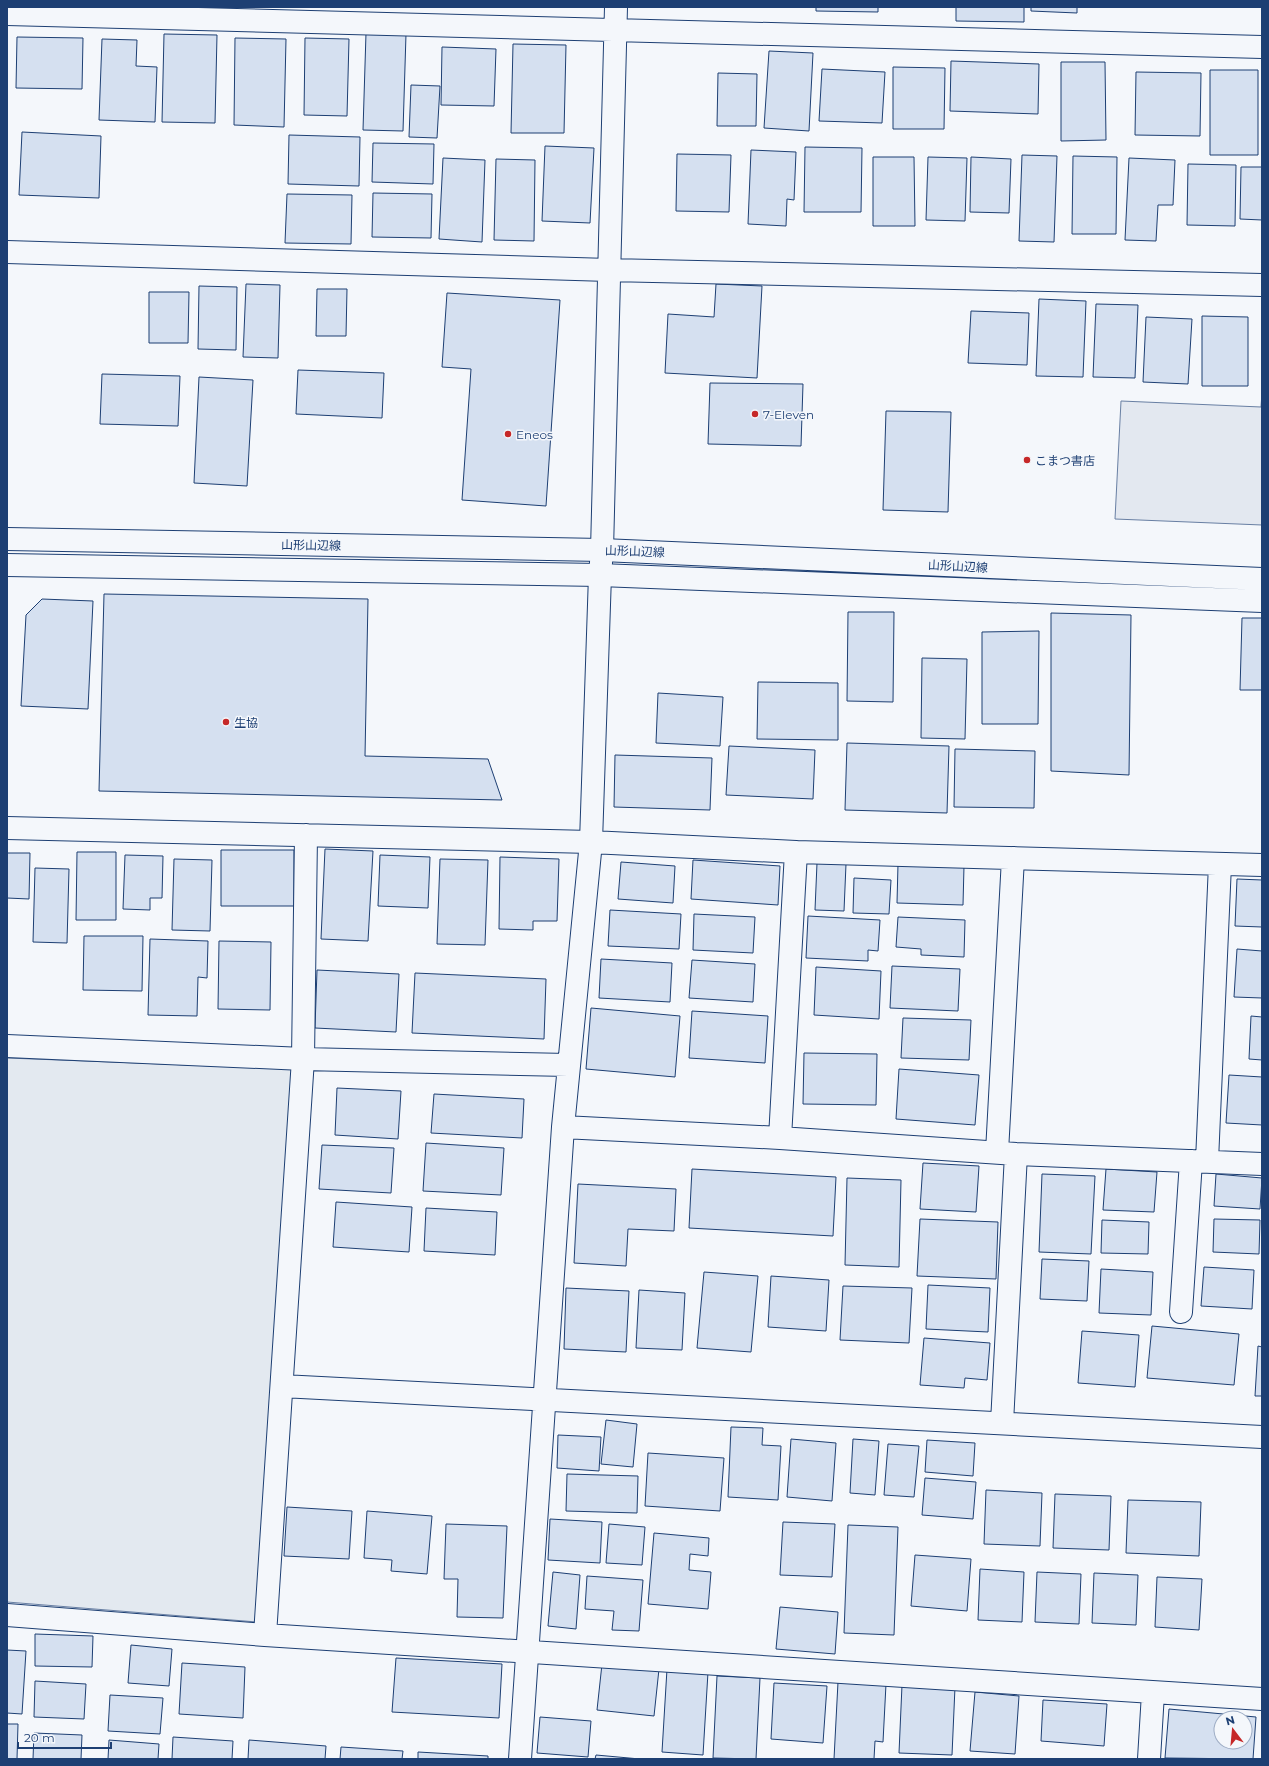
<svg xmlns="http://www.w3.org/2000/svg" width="1269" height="1766" font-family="Montserrat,'Noto Sans JP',sans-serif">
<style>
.green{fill:#e3e9f0;stroke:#687fa3}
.parking{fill:#e3e8f0;stroke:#687fa3}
.building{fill:#d5e0f0;stroke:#1d3f73;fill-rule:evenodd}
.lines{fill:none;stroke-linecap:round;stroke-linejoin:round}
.minor-casing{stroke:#1d3f73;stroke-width:24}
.major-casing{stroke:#1d3f73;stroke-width:24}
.minor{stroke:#f4f7fb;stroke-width:22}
.major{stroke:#f4f7fb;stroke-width:22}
.poi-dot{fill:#c62828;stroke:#f4f7fb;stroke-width:1.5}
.labels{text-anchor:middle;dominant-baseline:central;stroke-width:3;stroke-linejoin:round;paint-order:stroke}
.poi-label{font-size:12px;fill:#1d3f73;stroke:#f4f7fb;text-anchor:start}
.street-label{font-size:12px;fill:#1d3f73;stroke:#f4f7fb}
</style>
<rect width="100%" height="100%" fill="#f4f7fb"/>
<path class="green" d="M 7,1058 L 293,1069 L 257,1622 L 7,1602 Z"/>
<path class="parking" d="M 1262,393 L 1262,525 L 1115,519 L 1121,401 L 1261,407 Z"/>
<path class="building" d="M 816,7 L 878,7 L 878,12 L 816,11 Z
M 956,7 L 1024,7 L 1024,22 L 956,21 Z
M 1031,7 L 1077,7 L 1077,13 L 1031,11 Z
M 366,33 L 406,34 L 403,131 L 363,130 Z
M 164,34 L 217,35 L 215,123 L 162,122 Z
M 17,37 L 83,38 L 82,89 L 16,88 Z
M 235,38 L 286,39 L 284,127 L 234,125 Z
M 305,38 L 349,39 L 347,116 L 304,115 Z
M 102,39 L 137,40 L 136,66 L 157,67 L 155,122 L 99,120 Z
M 513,44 L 566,45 L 564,133 L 511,133 Z
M 442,47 L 496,49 L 494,106 L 441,105 Z
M 769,51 L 813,53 L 809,131 L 764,128 Z
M 951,61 L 1039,64 L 1038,114 L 950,111 Z
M 1061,62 L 1105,62 L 1106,140 L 1061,141 Z
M 893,67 L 945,68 L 944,129 L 893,129 Z
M 822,69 L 885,72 L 882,123 L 819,121 Z
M 1210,70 L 1258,70 L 1258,155 L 1210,155 Z
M 1136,72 L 1201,73 L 1200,136 L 1135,135 Z
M 718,73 L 757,74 L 756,126 L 717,126 Z
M 411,85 L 440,86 L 437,138 L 409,137 Z
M 22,132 L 101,136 L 99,198 L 19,195 Z
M 289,135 L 360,137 L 359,186 L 288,184 Z
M 373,143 L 434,144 L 433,184 L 372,182 Z
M 545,146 L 594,148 L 590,223 L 542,221 Z
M 805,147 L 862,148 L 861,212 L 804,212 Z
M 751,150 L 796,152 L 794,200 L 787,199 L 786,226 L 748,224 Z
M 677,154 L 731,155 L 729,212 L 676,211 Z
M 1022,155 L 1057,156 L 1054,242 L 1019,241 Z
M 1073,156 L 1117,157 L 1116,234 L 1072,234 Z
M 873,157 L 914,157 L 915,226 L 873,226 Z
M 928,157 L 967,158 L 965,221 L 926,220 Z
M 971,157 L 1011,159 L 1009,213 L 970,212 Z
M 443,158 L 485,160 L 482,242 L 439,239 Z
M 1129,158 L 1175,160 L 1173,205 L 1158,205 L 1156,241 L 1125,240 Z
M 496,159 L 535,160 L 534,241 L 494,240 Z
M 1188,164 L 1236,165 L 1235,226 L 1187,225 Z
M 1241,167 L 1262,167 L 1262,220 L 1240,219 Z
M 373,193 L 432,194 L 431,238 L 372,237 Z
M 287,194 L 352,195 L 351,244 L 285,243 Z
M 246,284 L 280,285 L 278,358 L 243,357 Z
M 716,284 L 762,286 L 757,378 L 665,373 L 668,314 L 714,317 Z
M 199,286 L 237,287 L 236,350 L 198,349 Z
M 317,289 L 347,289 L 346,336 L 316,336 Z
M 149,292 L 189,292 L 188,343 L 149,343 Z
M 447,293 L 560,300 L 546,506 L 462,500 L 471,369 L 442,367 Z
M 1039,299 L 1086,301 L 1083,377 L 1036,376 Z
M 1096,304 L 1138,305 L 1135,378 L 1093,377 Z
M 971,311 L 1029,313 L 1027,365 L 968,363 Z
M 1202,316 L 1248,317 L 1248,386 L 1202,386 Z
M 1146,317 L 1192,319 L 1188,384 L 1143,382 Z
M 298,370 L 384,373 L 382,418 L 296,414 Z
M 102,374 L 180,376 L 178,426 L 100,424 Z
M 199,377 L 253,380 L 247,486 L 194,483 Z
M 710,383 L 803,384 L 801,446 L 708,444 Z
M 886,411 L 951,412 L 948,512 L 883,510 Z
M 104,594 L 368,599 L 365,756 L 488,759 L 502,800 L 99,791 Z
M 42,599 L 93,601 L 88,709 L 21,706 L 26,615 Z
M 848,612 L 894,612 L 893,702 L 847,701 Z
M 1051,613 L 1131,615 L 1129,775 L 1051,771 Z
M 1242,618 L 1262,618 L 1262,690 L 1240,690 Z
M 1039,631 L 1038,724 L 982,724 L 982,632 Z
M 922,658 L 967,659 L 965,739 L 921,738 Z
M 758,682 L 838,683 L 838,740 L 757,739 Z
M 658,693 L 723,697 L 720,746 L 656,743 Z
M 847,743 L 949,746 L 947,813 L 845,810 Z
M 729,746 L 815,750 L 813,799 L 726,795 Z
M 955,749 L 1035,751 L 1034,808 L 954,807 Z
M 615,755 L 712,758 L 710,810 L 614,807 Z
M 325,849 L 373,851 L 368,941 L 321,939 Z
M 221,850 L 294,850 L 294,906 L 221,906 Z
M 77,852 L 116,852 L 116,920 L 76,920 Z
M 7,853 L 30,853 L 29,899 L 7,898 Z
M 125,855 L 163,856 L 162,898 L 150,898 L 150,910 L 123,909 Z
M 380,855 L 430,857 L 428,908 L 378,906 Z
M 500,857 L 559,859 L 557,921 L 533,921 L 533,930 L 499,929 Z
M 174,859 L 212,860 L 210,931 L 172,930 Z
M 440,859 L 488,860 L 485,945 L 437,944 Z
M 693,860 L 780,866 L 778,905 L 691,899 Z
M 621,862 L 675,866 L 673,903 L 618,899 Z
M 817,863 L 846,864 L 844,911 L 815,910 Z
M 898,864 L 964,866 L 963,905 L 897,903 Z
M 35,868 L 69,869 L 67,943 L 33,942 Z
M 854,878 L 891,880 L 889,914 L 853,913 Z
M 1237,879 L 1262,880 L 1262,927 L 1235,926 Z
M 610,910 L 681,914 L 679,949 L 608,946 Z
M 694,914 L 755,917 L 753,953 L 693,950 Z
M 808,916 L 880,920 L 878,951 L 868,950 L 868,961 L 806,958 Z
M 898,917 L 965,920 L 964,957 L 921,955 L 921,949 L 896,947 Z
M 84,936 L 143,936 L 142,991 L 83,990 Z
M 150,939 L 208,941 L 207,978 L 198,977 L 197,1016 L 148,1015 Z
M 219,941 L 271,942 L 270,1010 L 218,1009 Z
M 1237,949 L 1262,951 L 1262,998 L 1234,997 Z
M 601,959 L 672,963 L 670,1002 L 599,998 Z
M 692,960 L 755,964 L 753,1002 L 689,998 Z
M 892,966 L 960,969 L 958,1011 L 890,1008 Z
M 816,967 L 881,971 L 879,1019 L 814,1015 Z
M 317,970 L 399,974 L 396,1032 L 315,1028 Z
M 415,973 L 546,979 L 544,1039 L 412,1033 Z
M 591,1008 L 680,1016 L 675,1077 L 586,1069 Z
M 692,1011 L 768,1016 L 765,1063 L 689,1058 Z
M 1251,1016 L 1262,1017 L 1262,1060 L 1249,1059 Z
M 903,1018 L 971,1020 L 969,1060 L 901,1058 Z
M 804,1053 L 877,1054 L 876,1105 L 803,1104 Z
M 899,1069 L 979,1075 L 975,1125 L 896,1119 Z
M 1229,1075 L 1262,1077 L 1262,1125 L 1226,1123 Z
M 337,1088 L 401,1091 L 398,1139 L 335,1135 Z
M 434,1094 L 524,1099 L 522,1138 L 431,1133 Z
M 426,1143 L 504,1148 L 501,1195 L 423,1191 Z
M 322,1145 L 394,1148 L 391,1193 L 319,1189 Z
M 923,1163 L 979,1166 L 976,1212 L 920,1209 Z
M 692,1169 L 836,1177 L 833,1236 L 689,1228 Z
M 1106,1169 L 1157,1172 L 1154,1212 L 1103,1210 Z
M 1042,1174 L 1095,1176 L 1091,1254 L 1039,1252 Z
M 1216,1174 L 1262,1178 L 1260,1209 L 1214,1206 Z
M 847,1178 L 901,1180 L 899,1267 L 845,1265 Z
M 578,1184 L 676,1189 L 674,1231 L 628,1229 L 626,1266 L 574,1263 Z
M 336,1202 L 412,1207 L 409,1252 L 333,1247 Z
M 426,1208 L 497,1212 L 495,1255 L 424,1251 Z
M 920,1219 L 998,1222 L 996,1279 L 917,1276 Z
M 1214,1219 L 1260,1220 L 1259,1254 L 1213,1252 Z
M 1102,1220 L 1149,1222 L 1148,1254 L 1101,1253 Z
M 1042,1259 L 1089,1261 L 1087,1301 L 1040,1299 Z
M 1204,1267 L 1254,1270 L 1252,1309 L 1201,1306 Z
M 1101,1269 L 1153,1272 L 1151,1315 L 1099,1313 Z
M 704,1272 L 758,1276 L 751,1352 L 697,1348 Z
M 771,1276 L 829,1280 L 826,1331 L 768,1327 Z
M 928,1285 L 990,1288 L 988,1332 L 926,1329 Z
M 843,1286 L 912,1288 L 909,1343 L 840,1340 Z
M 566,1288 L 629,1291 L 626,1352 L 564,1349 Z
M 639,1290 L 685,1293 L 682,1350 L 636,1348 Z
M 1152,1326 L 1239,1334 L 1234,1385 L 1147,1378 Z
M 1082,1331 L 1139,1335 L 1135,1387 L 1078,1383 Z
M 924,1338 L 990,1343 L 987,1380 L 965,1378 L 964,1388 L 920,1385 Z
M 1258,1346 L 1262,1347 L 1262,1396 L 1255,1396 Z
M 606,1420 L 637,1424 L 633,1467 L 601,1464 Z
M 731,1427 L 763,1428 L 762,1445 L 781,1446 L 778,1500 L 728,1497 Z
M 558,1435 L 601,1437 L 599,1471 L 557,1468 Z
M 791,1439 L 836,1443 L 832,1501 L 787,1497 Z
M 853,1439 L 879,1441 L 875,1495 L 850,1493 Z
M 927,1440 L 975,1443 L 973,1476 L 925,1472 Z
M 888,1444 L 919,1446 L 914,1497 L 884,1495 Z
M 648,1453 L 724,1458 L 720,1511 L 645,1506 Z
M 567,1474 L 638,1476 L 637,1513 L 566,1511 Z
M 925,1478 L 976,1482 L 973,1519 L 922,1515 Z
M 986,1490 L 1042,1493 L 1040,1546 L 984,1544 Z
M 1055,1494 L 1111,1496 L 1109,1550 L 1053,1548 Z
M 1128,1500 L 1201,1502 L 1199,1556 L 1126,1553 Z
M 287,1507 L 352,1511 L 349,1559 L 284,1556 Z
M 367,1511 L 432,1516 L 427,1574 L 391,1571 L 392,1560 L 364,1558 Z
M 550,1519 L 602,1522 L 600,1563 L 548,1560 Z
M 783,1522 L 835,1524 L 832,1577 L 780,1575 Z
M 446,1524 L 507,1526 L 503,1618 L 457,1617 L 458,1579 L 444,1579 Z
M 609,1524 L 645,1527 L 642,1565 L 606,1563 Z
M 848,1525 L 898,1527 L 894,1635 L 844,1633 Z
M 654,1533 L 709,1538 L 708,1556 L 690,1554 L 689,1570 L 711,1572 L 708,1609 L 648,1604 Z
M 915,1555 L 971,1559 L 967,1611 L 911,1606 Z
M 980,1569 L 1024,1572 L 1022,1622 L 978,1620 Z
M 553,1572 L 580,1575 L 576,1629 L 548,1626 Z
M 1037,1572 L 1081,1574 L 1079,1624 L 1035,1622 Z
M 1094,1573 L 1138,1575 L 1136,1625 L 1092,1623 Z
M 587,1576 L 643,1580 L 639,1631 L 612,1630 L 614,1611 L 585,1609 Z
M 1157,1577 L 1202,1579 L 1199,1630 L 1155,1627 Z
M 780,1607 L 838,1612 L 835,1654 L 776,1649 Z
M 35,1634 L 93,1636 L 92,1667 L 35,1666 Z
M 131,1645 L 172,1649 L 169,1686 L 128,1683 Z
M 7,1650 L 26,1651 L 22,1714 L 7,1713 Z
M 396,1658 L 502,1664 L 499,1718 L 392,1712 Z
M 182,1663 L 245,1667 L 243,1718 L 179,1714 Z
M 602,1664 L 659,1669 L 654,1716 L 597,1710 Z
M 667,1669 L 708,1672 L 703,1755 L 662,1752 Z
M 717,1676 L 760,1678 L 756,1759 L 713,1758 Z
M 35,1681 L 86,1684 L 84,1719 L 34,1717 Z
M 838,1682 L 886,1684 L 883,1742 L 875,1741 L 874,1759 L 834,1759 Z
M 774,1683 L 827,1686 L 823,1743 L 771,1739 Z
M 902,1685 L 955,1687 L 952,1755 L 899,1753 Z
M 975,1692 L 1019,1696 L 1015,1754 L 970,1751 Z
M 110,1695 L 163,1698 L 160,1734 L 108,1731 Z
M 1043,1700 L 1107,1704 L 1104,1746 L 1041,1741 Z
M 1169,1709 L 1256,1717 L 1253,1759 L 1165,1758 ZM 1221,1718 L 1245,1718 L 1245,1742 L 1221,1742 Z
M 540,1717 L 591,1721 L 588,1757 L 537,1753 Z
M 7,1724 L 18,1724 L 17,1759 L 7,1759 Z
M 34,1733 L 82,1735 L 81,1759 L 33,1759 Z
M 173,1737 L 233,1741 L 232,1759 L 172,1759 Z
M 109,1740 L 159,1744 L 158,1759 L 108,1759 Z
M 249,1740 L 326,1746 L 325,1759 L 248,1759 Z
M 341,1747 L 403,1751 L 402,1759 L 340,1759 Z
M 418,1752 L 488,1756 L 488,1759 L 418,1759 Z
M 596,1755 L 640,1759 L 595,1759 Z"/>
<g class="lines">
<g class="minor-casing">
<path id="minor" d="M 7,14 L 1262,47
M 7,252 L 609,270 L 1262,285
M 7,828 L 591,842 L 796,852 L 1262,865
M 7,1046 L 303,1059 L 568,1065
M 563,1127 L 780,1138 L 1016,1154 L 1262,1164
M 780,1138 L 796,852
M 997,1152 L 1013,858
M 1207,1161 L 1220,864
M 1181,1312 L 1191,1161
M 282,1386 L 1262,1437
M 1002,1423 L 1016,1154
M 7,1615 L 265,1635 L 1262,1699
M 265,1635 L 303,1059 L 306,835
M 520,1759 L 563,1127 L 591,842 L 600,575 L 602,550 L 616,7
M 1149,1759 L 1153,1693"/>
</g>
<g class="major-casing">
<path id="major" d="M 7,539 L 602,550 L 1262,579
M 7,565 L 600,575 L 1262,601"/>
</g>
<use href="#minor" class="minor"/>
<use href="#major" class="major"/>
</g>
<g class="poi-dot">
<circle cx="755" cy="414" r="4"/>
<circle cx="508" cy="434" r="4"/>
<circle cx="1027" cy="460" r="4"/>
<circle cx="226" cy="722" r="4"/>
</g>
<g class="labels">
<g class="poi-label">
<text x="763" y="414">7-Eleven</text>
<text x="516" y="434">Eneos</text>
<text x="1035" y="460">こまつ書店</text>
<text x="234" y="722">生協</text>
</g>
<g class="street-label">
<text transform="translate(311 545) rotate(1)">山形山辺線</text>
<text transform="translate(635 551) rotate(2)">山形山辺線</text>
<text transform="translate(958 566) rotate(3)">山形山辺線</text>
</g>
</g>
<rect width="1269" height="1766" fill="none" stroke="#1d3f73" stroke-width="16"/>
<g transform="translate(1233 1730) rotate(344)"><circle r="19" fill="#f4f7fb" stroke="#9eadc5"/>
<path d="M0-3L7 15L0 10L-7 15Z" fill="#c62828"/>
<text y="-6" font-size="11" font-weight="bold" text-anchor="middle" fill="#1d3f73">N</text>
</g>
<path d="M18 1742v6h93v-6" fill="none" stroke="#1d3f73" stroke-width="2"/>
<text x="24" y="1742" font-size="12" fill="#1d3f73" stroke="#f4f7fb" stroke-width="3" paint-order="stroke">20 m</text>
</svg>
